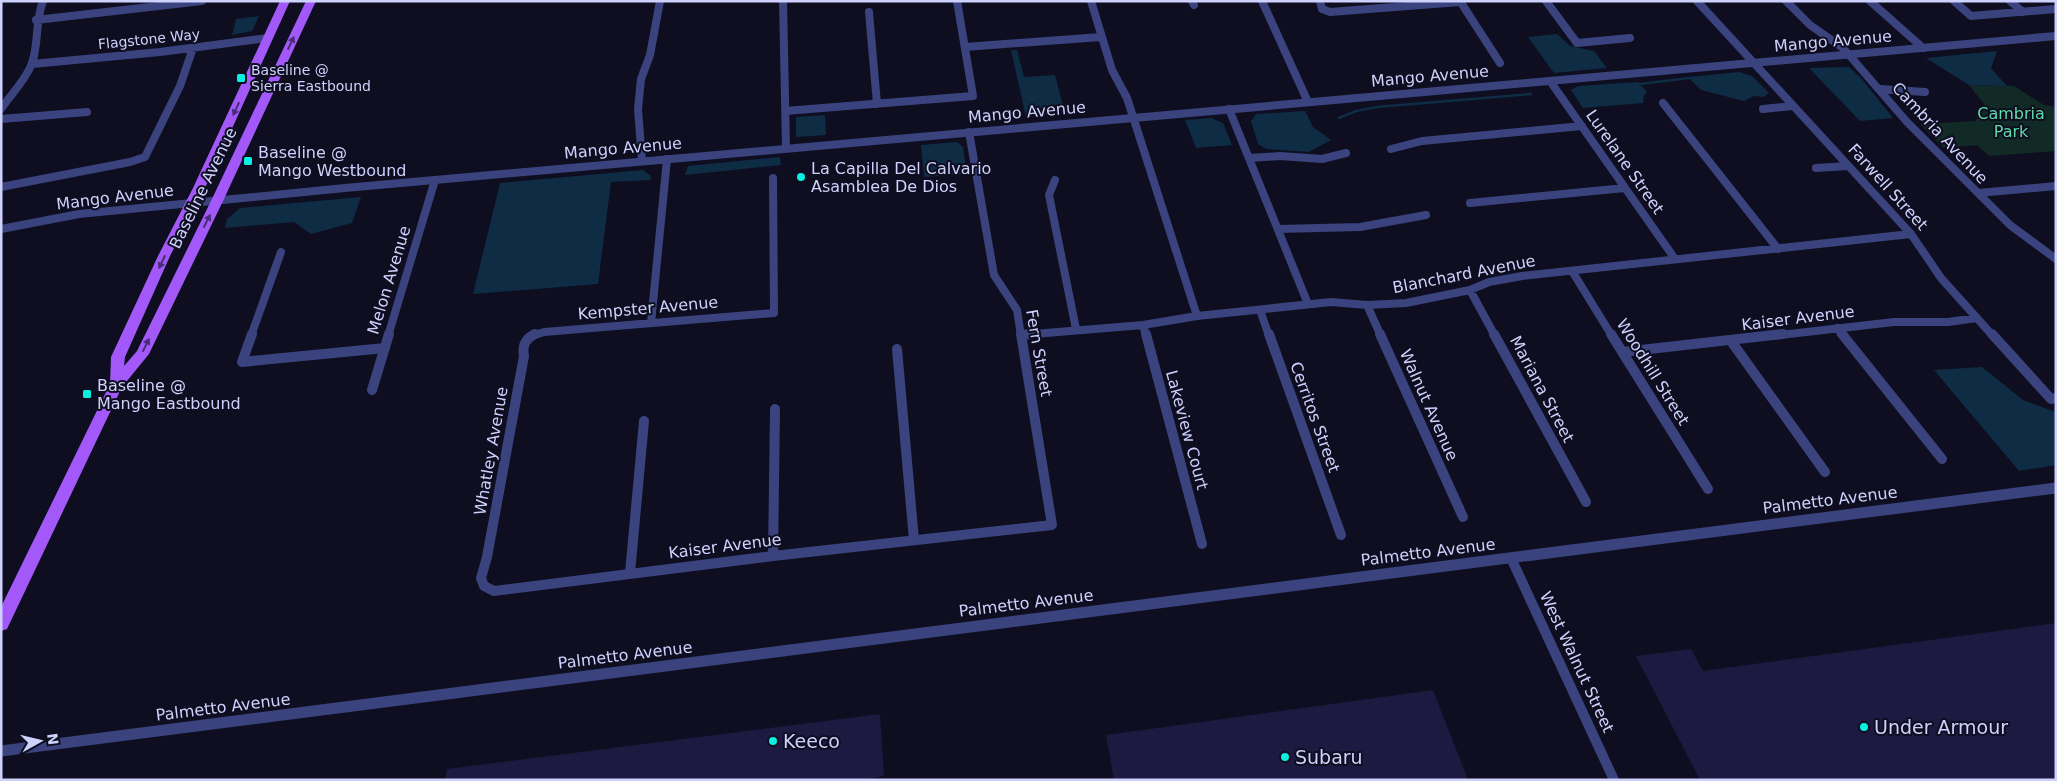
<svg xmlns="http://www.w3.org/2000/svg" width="2057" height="781" font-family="'DejaVu Sans',sans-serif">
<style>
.green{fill:#112a25}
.water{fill:#0e2c44}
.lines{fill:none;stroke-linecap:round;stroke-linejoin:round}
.stream{stroke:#0e2c44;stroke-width:2.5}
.building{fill:#1c1a41}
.minor-far1{stroke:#3a437e;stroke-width:8}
.minor{stroke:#3a437e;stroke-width:10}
.tertiary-far1{stroke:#3a437e;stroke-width:8}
.tertiary{stroke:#3a437e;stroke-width:11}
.primary{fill:#a359fa;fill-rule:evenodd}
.oneway{fill:#4a2c77}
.poi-dot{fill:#08f0e1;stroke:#0e0e20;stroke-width:2}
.labels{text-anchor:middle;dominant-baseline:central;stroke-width:4;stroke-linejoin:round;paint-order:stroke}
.far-street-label{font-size:14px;fill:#cfd1fd;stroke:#0e0e20}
.far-poi-label{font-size:14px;fill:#cfd1fd;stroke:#0e0e20;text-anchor:start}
.street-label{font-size:16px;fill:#cfd1fd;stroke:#0e0e20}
.park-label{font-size:16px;fill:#5ddba7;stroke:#0e0e20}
.poi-label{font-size:16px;fill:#cfd1fd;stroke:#0e0e20;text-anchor:start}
.near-poi-label{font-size:19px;fill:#cfd1fd;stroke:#0e0e20;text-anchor:start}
</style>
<rect width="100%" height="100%" fill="#0e0e20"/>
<path class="green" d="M 1969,85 L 2014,86 L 2044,105 L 2056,107 L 2056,151 L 1989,156 L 1977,145 L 1944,148 L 1920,124 L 1976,121 L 1984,104 Z"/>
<path class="water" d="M 259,16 L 252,31 L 232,35 L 236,19 Z
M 1557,34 L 1570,46 L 1594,51 L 1607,68 L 1554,73 L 1528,37 Z
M 1011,50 L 1017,50 L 1024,77 L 1055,75 L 1065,113 L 1026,117 Z
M 1997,51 L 1991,68 L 2007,86 L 1969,85 L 1926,58 Z
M 1849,67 L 1861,78 L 1893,118 L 1860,121 L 1809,68 Z
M 1739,72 L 1752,76 L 1769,93 L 1764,97 L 1754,96 L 1744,101 L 1701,90 L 1688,77 Z
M 1638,82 L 1647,92 L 1644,95 L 1643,103 L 1583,108 L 1571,90 L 1578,86 Z
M 1305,111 L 1313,127 L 1331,140 L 1309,152 L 1266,149 L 1258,144 L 1251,121 L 1256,114 Z
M 825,115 L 826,135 L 796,137 L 796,117 Z
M 1211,118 L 1223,123 L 1232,145 L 1196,148 L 1185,120 Z
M 957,142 L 963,147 L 967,174 L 924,177 L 921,145 Z
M 780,157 L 781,165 L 685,175 L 688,166 Z
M 643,170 L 651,176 L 650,180 L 611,182 L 598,284 L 473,294 L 500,183 Z
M 361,197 L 352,223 L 311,234 L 294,222 L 225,228 L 227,219 L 240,208 Z
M 1982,367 L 2023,400 L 2056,412 L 2056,465 L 2019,471 L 1934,370 Z"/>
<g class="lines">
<path class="stream" d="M 1640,84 L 1689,78
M 1339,118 L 1356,111 L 1377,107 L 1531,94"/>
</g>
<path class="building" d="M 2056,623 L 2056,780 L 1700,780 L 1636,656 L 1691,649 L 1703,671 Z
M 1433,690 L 1468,780 L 1114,780 L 1106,735 Z
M 880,714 L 884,776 L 864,780 L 445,780 L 447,769 Z"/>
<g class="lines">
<path class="minor-far1" d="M 783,1 L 786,148
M 1091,1 L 1112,70 L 1127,98 L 1197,316
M 1192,1 L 1194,5
M 1320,1 L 1322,9 L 1330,12 L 1460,2
M 1460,1 L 1500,63
M 1546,1 L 1577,43 L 1630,38
M 1697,1 L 1911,234 L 1941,278 L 1993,336
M 1786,1 L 1810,25 L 1843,48 L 1907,122 L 2010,225 L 2056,259
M 1870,1 L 1923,48
M 1954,1 L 1971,16 L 2056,9
M 2010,1 L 2023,12
M 869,12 L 877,104
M 36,20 L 202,1
M 965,47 L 1101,37
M 32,64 L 160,52 L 268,38
M 1550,81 L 1675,259
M 1880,89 L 1925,92
M 1663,103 L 1778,249
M 1,109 C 11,94 26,80 32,63 C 39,43 35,21 43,1
M 1229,109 L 1308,304
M 1763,109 L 1793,106
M 785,111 L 973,96 L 957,1
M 1,119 L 87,112
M 969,132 L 994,275 L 1017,310 L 1021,336
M 1391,149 L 1422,141 L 1582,126
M 1249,158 L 1280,156 L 1322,159 L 1346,153
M 642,161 L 638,109 L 641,79 L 650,55 L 660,1
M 1816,168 L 1848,166
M 1055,180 L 1049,195 L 1076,329
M 1,187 L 130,162 L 145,157 L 180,86 L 193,48
M 1978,193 L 2056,186
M 1470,203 L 1625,188
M 1278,229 L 1360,227 L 1426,215
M 1572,271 L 1612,336
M 1470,290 L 1495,336
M 1367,305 L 1381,336
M 1260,310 L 1269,336
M 651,323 L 667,159
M 1143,325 L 1146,336
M 1837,328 L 1843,336
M 1022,335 L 1143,325 L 1197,316 L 1331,302 L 1367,305 L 1406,303 L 1470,290 L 1489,282 L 1522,276 L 1911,234
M 251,336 L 281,252
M 388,336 L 435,180
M 532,336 L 544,332 L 774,313 L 773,178
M 1772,336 L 1894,322 L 1948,322 L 1977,318"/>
<path class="minor" d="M 252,334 L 242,362 L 385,348
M 535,334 C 525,339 522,346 524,356 L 487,557 L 481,578 L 484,586 L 494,591 L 773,556 L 1052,525 L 1021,334
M 1146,334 L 1202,544
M 1269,334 L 1341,535
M 1380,334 L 1463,517
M 1494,334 L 1586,502
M 1611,334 L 1708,489
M 1842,334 L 1942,459
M 1992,334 L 2051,399 L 2056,398
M 1022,335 L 1031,334
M 1731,341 L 1825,472
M 897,349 L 914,540
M 1623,352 L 1783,334
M 372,390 L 389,334
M 773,556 L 775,409
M 1511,558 L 1614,780
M 630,573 L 644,421"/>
<path class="tertiary-far1" d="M 1262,1 L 1308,102
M 1,229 L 79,214 L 345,188 L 2056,36"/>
<path class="tertiary" d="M 1,751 L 2056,488"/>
<path class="primary" d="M 280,1 L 290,1 L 205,188 L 170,256 L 125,357 L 124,366 L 137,351 L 211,201 L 306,1 L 316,1 L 223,201 L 149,354 L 122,387 L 7,629 L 1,631 L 1,607 L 110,384 L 111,357 L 158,256 L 193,188 Z"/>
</g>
<defs><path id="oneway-solid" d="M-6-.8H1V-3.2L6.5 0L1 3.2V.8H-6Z" transform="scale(1.25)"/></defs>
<g class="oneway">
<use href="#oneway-solid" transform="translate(291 43) rotate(-65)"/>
<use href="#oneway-solid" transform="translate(236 109) rotate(115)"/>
<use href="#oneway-solid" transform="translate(207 221) rotate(-63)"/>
<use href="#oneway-solid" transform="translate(162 262) rotate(115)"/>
<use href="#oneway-solid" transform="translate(146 345) rotate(-64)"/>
</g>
<g class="poi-dot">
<rect x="236" y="73" width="10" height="10" rx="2.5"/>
<rect x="243" y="156" width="10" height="10" rx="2.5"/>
<circle cx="801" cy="177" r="5"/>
<rect x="82" y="389" width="10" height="10" rx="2.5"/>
<circle cx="1864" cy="727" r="5"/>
<circle cx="773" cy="741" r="5"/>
<circle cx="1285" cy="757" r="5"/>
</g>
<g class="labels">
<g class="far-street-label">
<text transform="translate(149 39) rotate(-6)">Flagstone Way</text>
</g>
<g class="far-poi-label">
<text x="251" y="70">Baseline @<tspan x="251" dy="16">Sierra Eastbound</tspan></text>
</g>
<g class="street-label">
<text transform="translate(1833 41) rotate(-5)">Mango Avenue</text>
<text transform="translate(1430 76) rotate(-5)">Mango Avenue</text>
<text transform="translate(1027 112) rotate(-5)">Mango Avenue</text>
<text transform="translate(1940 133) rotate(47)">Cambria Avenue</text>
<text transform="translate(623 148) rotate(-5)">Mango Avenue</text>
<text transform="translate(1625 162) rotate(55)">Lurelane Street</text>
<text transform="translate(1888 187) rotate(48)">Farwell Street</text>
<text transform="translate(203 188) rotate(-64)">Baseline Avenue</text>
<text transform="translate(115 197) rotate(-7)">Mango Avenue</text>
<text transform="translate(1464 274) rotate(-11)">Blanchard Avenue</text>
<text transform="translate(389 280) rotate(-73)">Melon Avenue</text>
<text transform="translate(648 308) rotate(-5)">Kempster Avenue</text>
<text transform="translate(1798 318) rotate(-7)">Kaiser Avenue</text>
<text transform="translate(1039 353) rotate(80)">Fern Street</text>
<text transform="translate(1653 372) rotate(58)">Woodhill Street</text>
<text transform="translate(1542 389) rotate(62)">Mariana Street</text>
<text transform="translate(1429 405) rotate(66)">Walnut Avenue</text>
<text transform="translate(1315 417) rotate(70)">Cerritos Street</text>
<text transform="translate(1187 430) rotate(75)">Lakeview Court</text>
<text transform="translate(491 451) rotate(-80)">Whatley Avenue</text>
<text transform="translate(1830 500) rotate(-7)">Palmetto Avenue</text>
<text transform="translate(725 546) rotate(-7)">Kaiser Avenue</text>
<text transform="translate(1428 552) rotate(-7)">Palmetto Avenue</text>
<text transform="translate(1026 603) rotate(-7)">Palmetto Avenue</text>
<text transform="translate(625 655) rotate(-7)">Palmetto Avenue</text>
<text transform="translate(1577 662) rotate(65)">West Walnut Street</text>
<text transform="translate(223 707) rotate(-7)">Palmetto Avenue</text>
</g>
<g class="park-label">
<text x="2011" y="113">Cambria<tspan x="2011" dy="18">Park</tspan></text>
</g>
<g class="poi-label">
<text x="258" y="152">Baseline @<tspan x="258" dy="18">Mango Westbound</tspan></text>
<text x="811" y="168">La Capilla Del Calvario<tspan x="811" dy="18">Asamblea De Dios</tspan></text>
<text x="97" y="385">Baseline @<tspan x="97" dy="18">Mango Eastbound</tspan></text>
</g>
<g class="near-poi-label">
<text x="1874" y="727">Under Armour</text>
<text x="783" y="741">Keeco</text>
<text x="1295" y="757">Subaru</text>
</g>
</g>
<rect width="2057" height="781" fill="none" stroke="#cfd1fd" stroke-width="5"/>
<g transform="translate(40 741) rotate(82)" stroke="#0e0e20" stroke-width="4" paint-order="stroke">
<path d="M0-4L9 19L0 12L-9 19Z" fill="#cfd1fd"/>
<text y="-8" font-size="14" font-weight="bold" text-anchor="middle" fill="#cfd1fd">N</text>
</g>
</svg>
